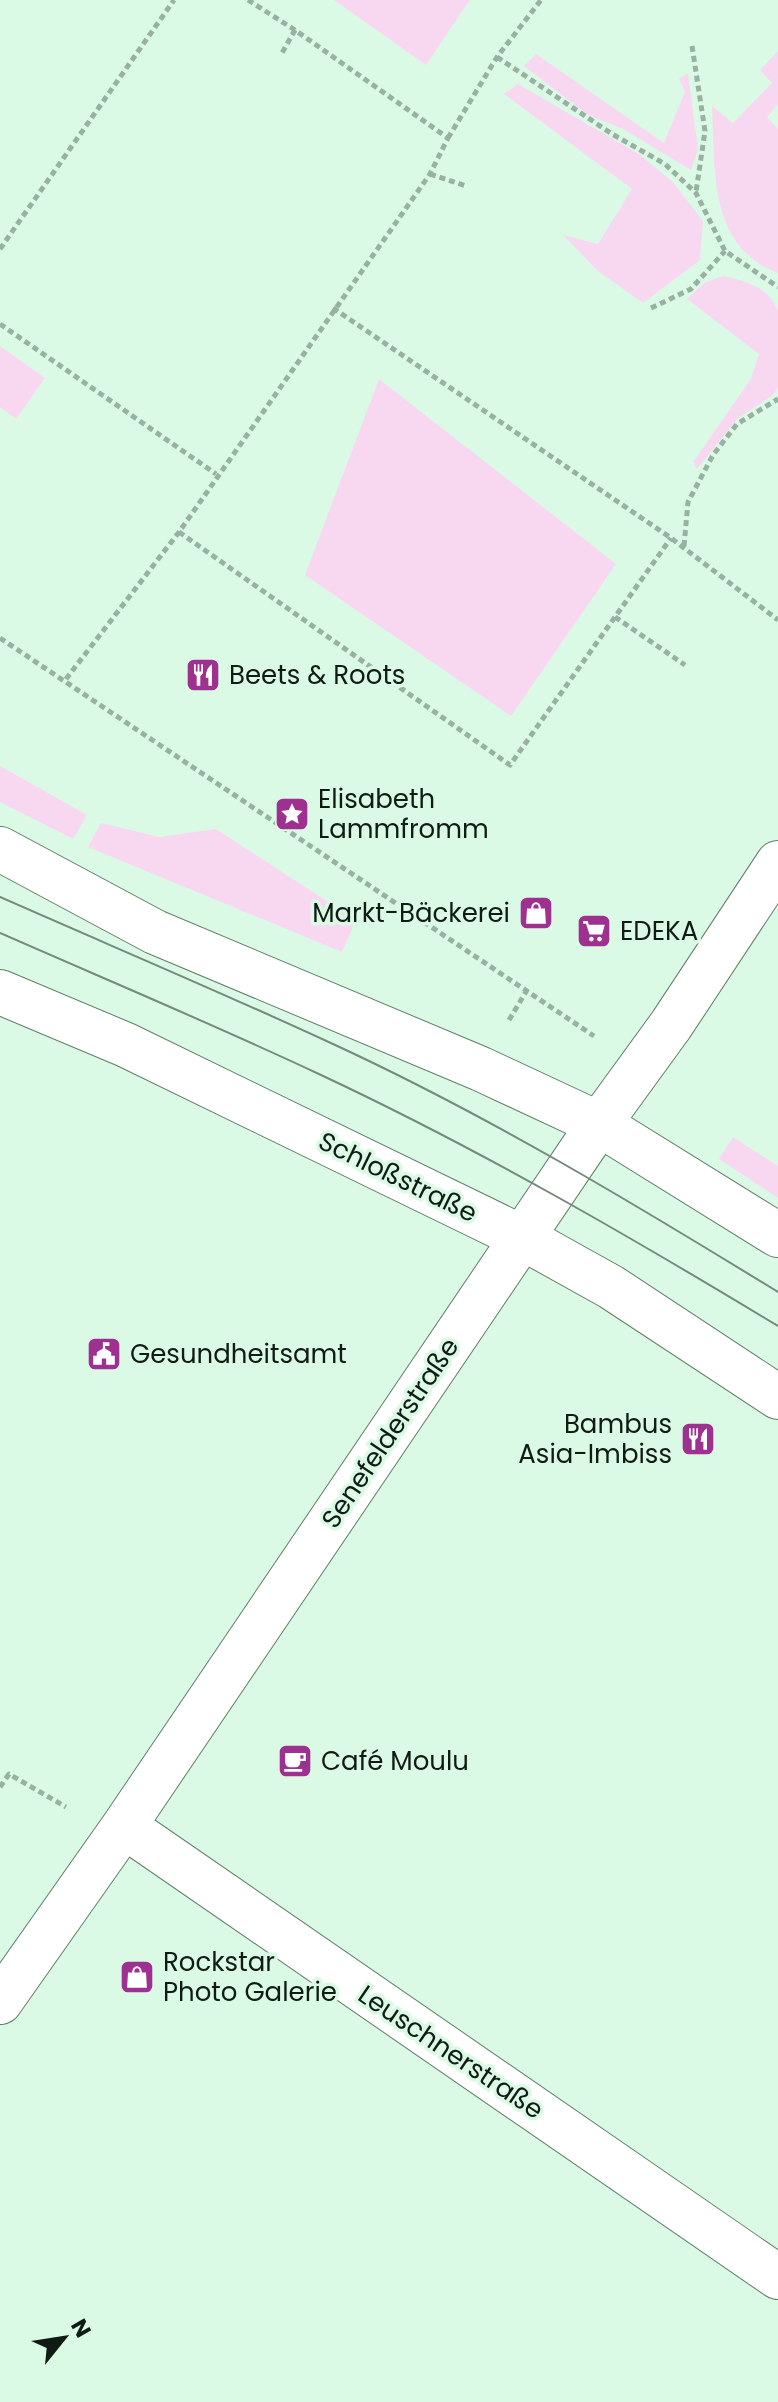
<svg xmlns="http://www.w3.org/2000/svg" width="778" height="2402" font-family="Poppins,sans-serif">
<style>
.green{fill:#f8d8f1}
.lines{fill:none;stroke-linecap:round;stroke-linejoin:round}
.street-casing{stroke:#627d6b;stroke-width:46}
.secondary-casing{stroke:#627d6b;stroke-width:46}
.path{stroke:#98b1a0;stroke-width:5;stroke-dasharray:6 4;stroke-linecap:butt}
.street{stroke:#fff;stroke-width:44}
.secondary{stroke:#fff;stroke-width:44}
.tram{stroke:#758a7c;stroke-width:2}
.labels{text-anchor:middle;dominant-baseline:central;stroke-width:7;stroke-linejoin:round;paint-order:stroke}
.poi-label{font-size:26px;fill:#101b14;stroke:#dbfae5;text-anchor:start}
.street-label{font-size:26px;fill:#101b14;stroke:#dbfae5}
</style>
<rect width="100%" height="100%" fill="#dbfae5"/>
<path class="green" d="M 334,0 L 470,0 L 426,65 Z
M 778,51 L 778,104 L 767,117 L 778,129 L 778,273 C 708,247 715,168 712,106 L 733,123 L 772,83 L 760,70 Z
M 536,54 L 664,143 L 685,92 L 679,79 L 688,73 L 698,150 L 691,170 L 623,129 L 588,115 L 524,66 Z
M 518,84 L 639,154 L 673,182 L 703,221 L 700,260 L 643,303 L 598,271 L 563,235 L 598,244 L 632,189 L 504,94 Z
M 723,276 C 746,281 769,287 778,311 L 778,387 L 773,395 L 738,418 L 697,469 L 693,462 L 751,379 L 759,354 L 687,299 L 704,283 Z
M 0,346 L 45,378 L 16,419 L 0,407 Z
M 379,379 L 616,564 L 511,716 L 305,575 Z
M 0,766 L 87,815 L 73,839 L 0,802 Z
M 101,823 L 159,837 L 216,829 L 356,920 L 342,952 L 88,847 Z
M 733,1137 L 778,1166 L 778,1198 L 719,1159 Z"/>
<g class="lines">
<g class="street-casing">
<path id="street" d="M 124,1826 L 778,2277
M 0,2002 L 124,1826 L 599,1124 L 671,1025 L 778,863"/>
</g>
<g class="secondary-casing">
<path id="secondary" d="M 0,849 L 155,932 L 481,1069 L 599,1124 L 778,1235
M 0,992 L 126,1045 L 523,1238 L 611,1287 L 778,1397"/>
</g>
<path class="path" d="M 248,0 L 295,30
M 692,46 L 705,131 L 696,192
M 497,57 L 612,134 L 665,164 L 696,193 L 725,251 L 778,287
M 448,138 L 497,57 L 541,0
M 430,174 L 466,186
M 0,249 L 174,0
M 333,308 L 671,538 L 778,620
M 651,308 L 691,289 L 725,251
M 0,324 L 216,474
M 179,532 L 510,765 L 671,538
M 684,546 L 688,502 L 713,455 L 737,424 L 778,399
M 615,617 L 685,665
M 0,638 L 594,1036
M 66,679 L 179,532 L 430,174 L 448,138 L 295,30 L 282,53
M 509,1020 L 527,990
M 0,1787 L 9,1774 L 66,1807"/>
<use href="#street" class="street"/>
<use href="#secondary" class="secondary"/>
<path class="tram" d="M 0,897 C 111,946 223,993 333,1044 C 487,1115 633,1203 778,1292
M 0,933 C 107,980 215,1025 321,1075 C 479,1149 629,1236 778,1326"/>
</g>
<defs>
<g id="restaurant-square" transform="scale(1.8)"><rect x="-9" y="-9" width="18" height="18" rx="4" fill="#9e3090" stroke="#dbfae5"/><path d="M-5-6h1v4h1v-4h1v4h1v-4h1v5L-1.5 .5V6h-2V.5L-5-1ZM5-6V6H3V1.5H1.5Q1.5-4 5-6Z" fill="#fff"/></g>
<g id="sight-square" transform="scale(1.8)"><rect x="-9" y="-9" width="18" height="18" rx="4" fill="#9e3090" stroke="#dbfae5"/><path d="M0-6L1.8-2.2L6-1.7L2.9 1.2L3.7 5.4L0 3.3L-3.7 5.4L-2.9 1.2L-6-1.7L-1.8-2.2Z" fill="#fff"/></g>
<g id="shop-square" transform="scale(1.8)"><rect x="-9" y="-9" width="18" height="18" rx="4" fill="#9e3090" stroke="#dbfae5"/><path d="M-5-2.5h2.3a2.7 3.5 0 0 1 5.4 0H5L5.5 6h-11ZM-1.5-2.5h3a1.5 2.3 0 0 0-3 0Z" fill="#fff"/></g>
<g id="supermarket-square" transform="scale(1.8)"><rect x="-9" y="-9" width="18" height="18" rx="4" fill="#9e3090" stroke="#dbfae5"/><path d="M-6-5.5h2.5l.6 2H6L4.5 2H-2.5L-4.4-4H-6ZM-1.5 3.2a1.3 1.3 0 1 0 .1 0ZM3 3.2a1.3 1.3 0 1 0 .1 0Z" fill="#fff"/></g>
<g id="civic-square" transform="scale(1.8)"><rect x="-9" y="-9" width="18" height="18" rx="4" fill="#9e3090" stroke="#dbfae5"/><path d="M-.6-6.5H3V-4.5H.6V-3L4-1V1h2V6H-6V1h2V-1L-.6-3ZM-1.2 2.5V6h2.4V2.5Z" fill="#fff"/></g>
<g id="cafe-square" transform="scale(1.8)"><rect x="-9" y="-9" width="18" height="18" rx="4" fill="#9e3090" stroke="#dbfae5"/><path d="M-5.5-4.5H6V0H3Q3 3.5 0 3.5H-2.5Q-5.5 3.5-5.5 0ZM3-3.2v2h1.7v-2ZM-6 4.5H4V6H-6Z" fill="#fff"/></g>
</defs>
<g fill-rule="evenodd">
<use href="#restaurant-square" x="203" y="675"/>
<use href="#sight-square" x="292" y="814"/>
<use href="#shop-square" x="536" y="913"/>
<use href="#supermarket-square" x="594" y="931"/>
<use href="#civic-square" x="104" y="1354"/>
<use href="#restaurant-square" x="698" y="1439"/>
<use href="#cafe-square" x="295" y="1761"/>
<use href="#shop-square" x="137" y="1977"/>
</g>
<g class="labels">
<g class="poi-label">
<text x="229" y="675">Beets &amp; Roots</text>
<text x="318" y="799">Elisabeth<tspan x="318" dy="30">Lammfromm</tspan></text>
<text x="510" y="913" text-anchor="end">Markt-Bäckerei</text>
<text x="620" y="931">EDEKA</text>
<text x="130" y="1354">Gesundheitsamt</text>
<text x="672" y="1424" text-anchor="end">Bambus<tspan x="672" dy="30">Asia-Imbiss</tspan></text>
<text x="321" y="1761">Café Moulu</text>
<text x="163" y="1962">Rockstar<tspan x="163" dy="30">Photo Galerie</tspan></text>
</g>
<g class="street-label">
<text transform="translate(398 1177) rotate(26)">Schloßstraße</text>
<text transform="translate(390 1433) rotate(-56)">Senefelderstraße</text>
<text transform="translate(451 2052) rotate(34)">Leuschnerstraße</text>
</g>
</g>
<g transform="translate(64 2338) rotate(60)" stroke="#dbfae5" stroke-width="6" paint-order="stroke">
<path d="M0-6L14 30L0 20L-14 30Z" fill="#101b14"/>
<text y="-12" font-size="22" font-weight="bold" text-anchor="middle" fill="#101b14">N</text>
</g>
</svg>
